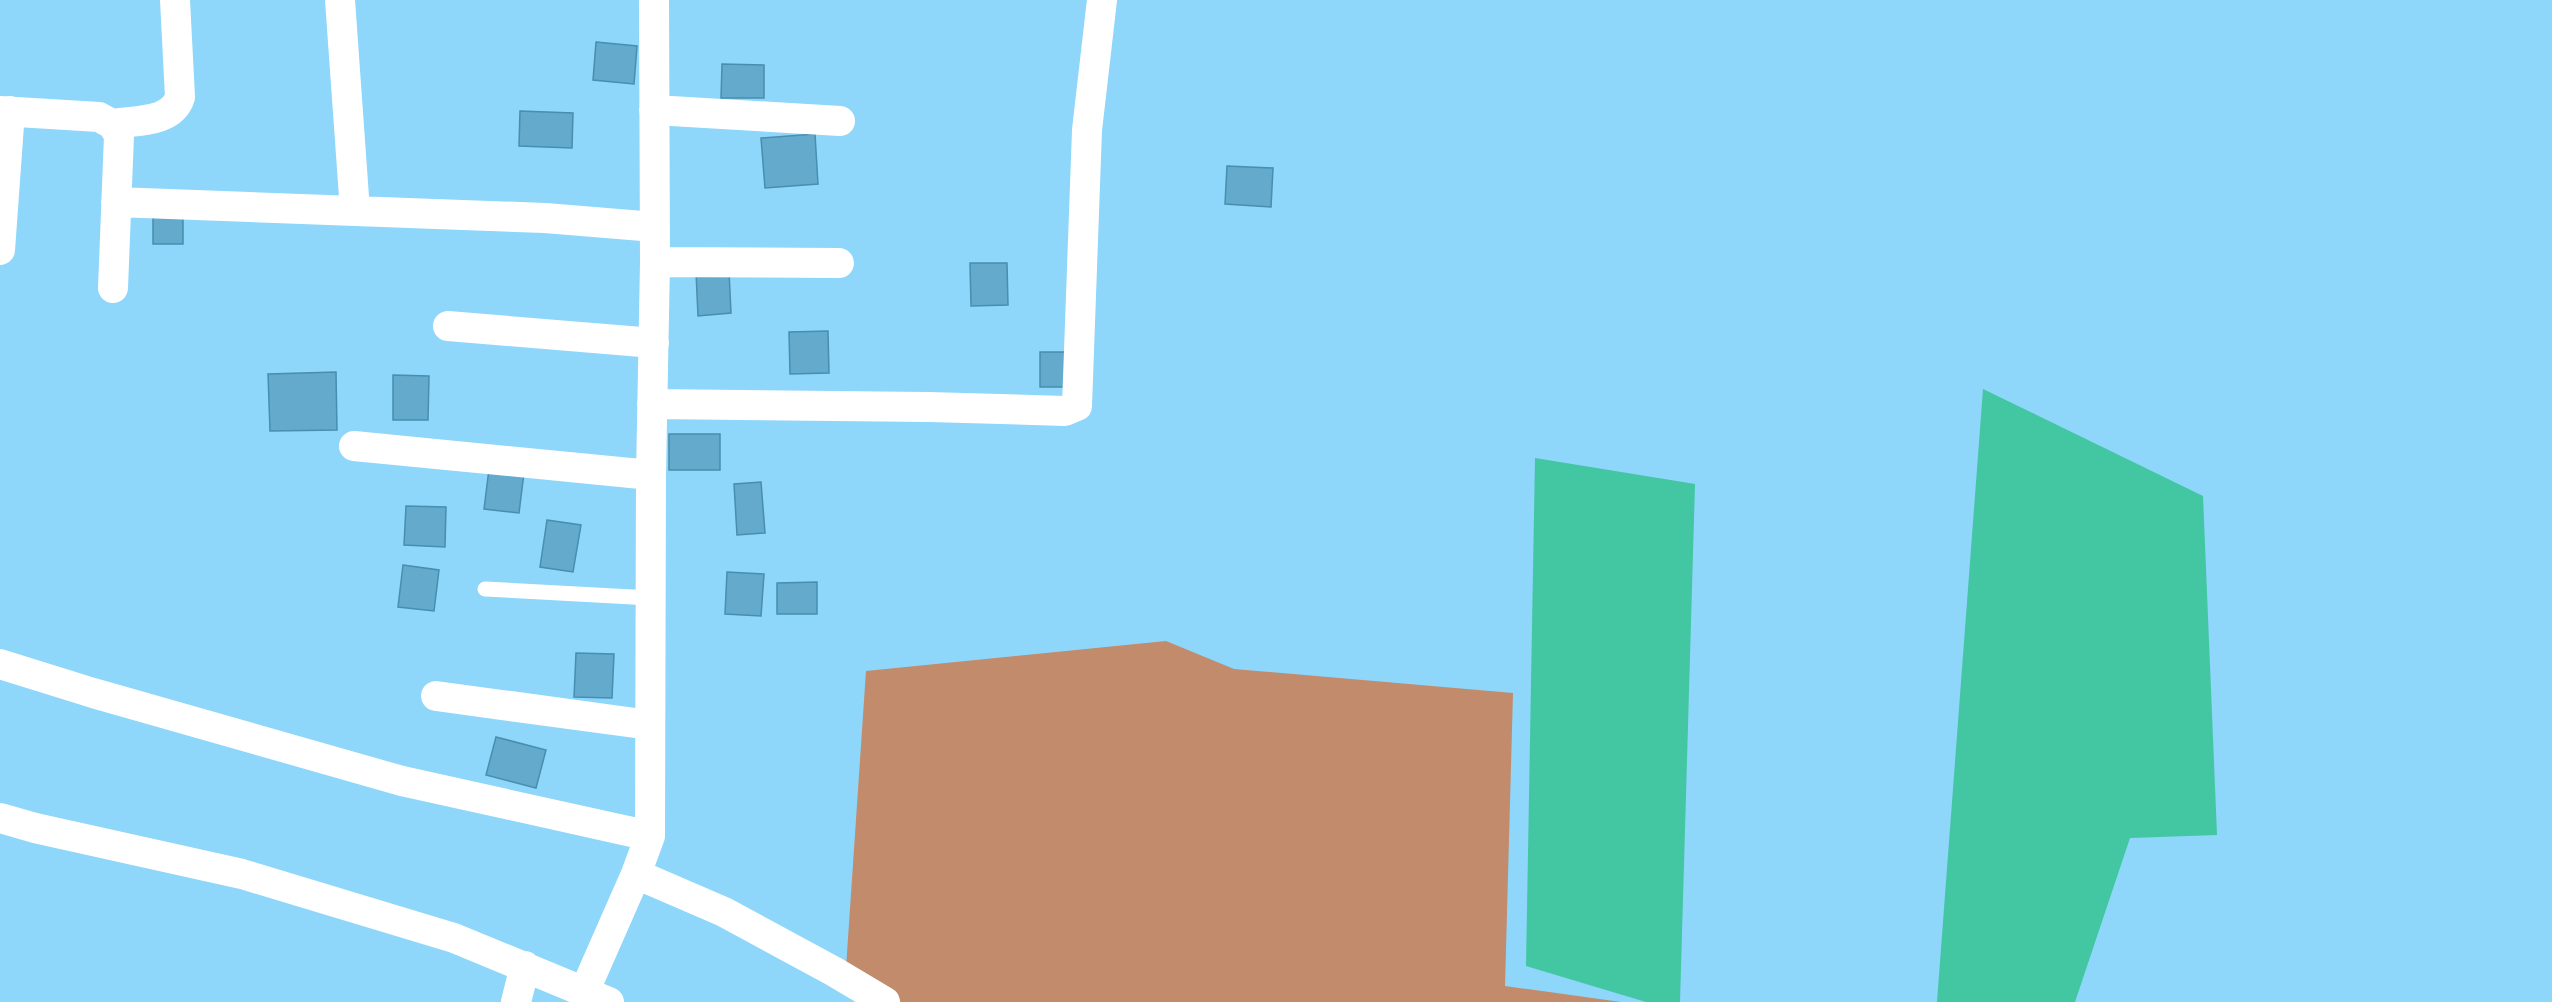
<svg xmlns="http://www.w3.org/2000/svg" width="2552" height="1002" font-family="'Titillium Web',sans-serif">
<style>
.green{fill:#c18b6c}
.water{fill:#43c6a2}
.building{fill:#63aacd;stroke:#478eb0;stroke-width:1.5}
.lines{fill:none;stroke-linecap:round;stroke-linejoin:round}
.lane{stroke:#fff;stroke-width:15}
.street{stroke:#fff;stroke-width:30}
</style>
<rect width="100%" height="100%" fill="#8ed6fa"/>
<path class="green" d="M 1166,641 L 1234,669 L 1513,693 L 1505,986 L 1621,1002 L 878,1002 L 846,968 L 866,671 Z"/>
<path class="water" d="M 1983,389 L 2203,496 L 2217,835 L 2130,838 L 2075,1002 L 1937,1002 Z
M 1535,458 L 1695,484 L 1680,1002 L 1646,1002 L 1526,966 Z"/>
<path class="building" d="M 596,42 L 637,46 L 634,84 L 593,80 Z
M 722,64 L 764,65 L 764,98 L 721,98 Z
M 520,111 L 573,113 L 572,148 L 519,146 Z
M 815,134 L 818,184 L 765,188 L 761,138 Z
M 1227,166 L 1273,168 L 1271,207 L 1225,204 Z
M 153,205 L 183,206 L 183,244 L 153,244 Z
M 970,263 L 1007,263 L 1008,305 L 971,306 Z
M 729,271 L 731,313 L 698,316 L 696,272 Z
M 828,331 L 829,373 L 790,374 L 789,332 Z
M 1040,352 L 1073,352 L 1073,387 L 1040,387 Z
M 336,372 L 337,430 L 270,431 L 268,374 Z
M 393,375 L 429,376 L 428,420 L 393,420 Z
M 669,434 L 720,434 L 720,470 L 669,470 Z
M 489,469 L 524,473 L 519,513 L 484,509 Z
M 761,482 L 765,533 L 737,535 L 734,484 Z
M 406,506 L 446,507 L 445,547 L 404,545 Z
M 547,520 L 581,525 L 573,572 L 540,567 Z
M 403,565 L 439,570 L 434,611 L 398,607 Z
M 727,572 L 764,574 L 761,616 L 725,614 Z
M 817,582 L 817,614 L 777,614 L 777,583 Z
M 576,653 L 614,654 L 612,698 L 574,697 Z
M 496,737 L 546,750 L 536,788 L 486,775 Z"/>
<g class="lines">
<path class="lane" d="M 485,589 L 651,598"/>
<path class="street" d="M 340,0 L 355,211
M 654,110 L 840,121
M 0,111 L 99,117 L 112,124 L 119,135 L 113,288
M 112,124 C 136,120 172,123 180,97 L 175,0
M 116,202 L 545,218 L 655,227
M 0,250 L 10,111
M 655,262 L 839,263
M 448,326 L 654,343
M 652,404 L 929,407 L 1065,411 L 1077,406 L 1087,130 L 1102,0
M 354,446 L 651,475
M 0,664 L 93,693 L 402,781 L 650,836
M 436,696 L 650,725
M 0,818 L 35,828 L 242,874 L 454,938 L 609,1002
M 636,874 L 724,912 L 833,971 L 885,1002
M 585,990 L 636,874 L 650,836 L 651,475 L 655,262 L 654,0
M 516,1002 L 525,966"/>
</g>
</svg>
